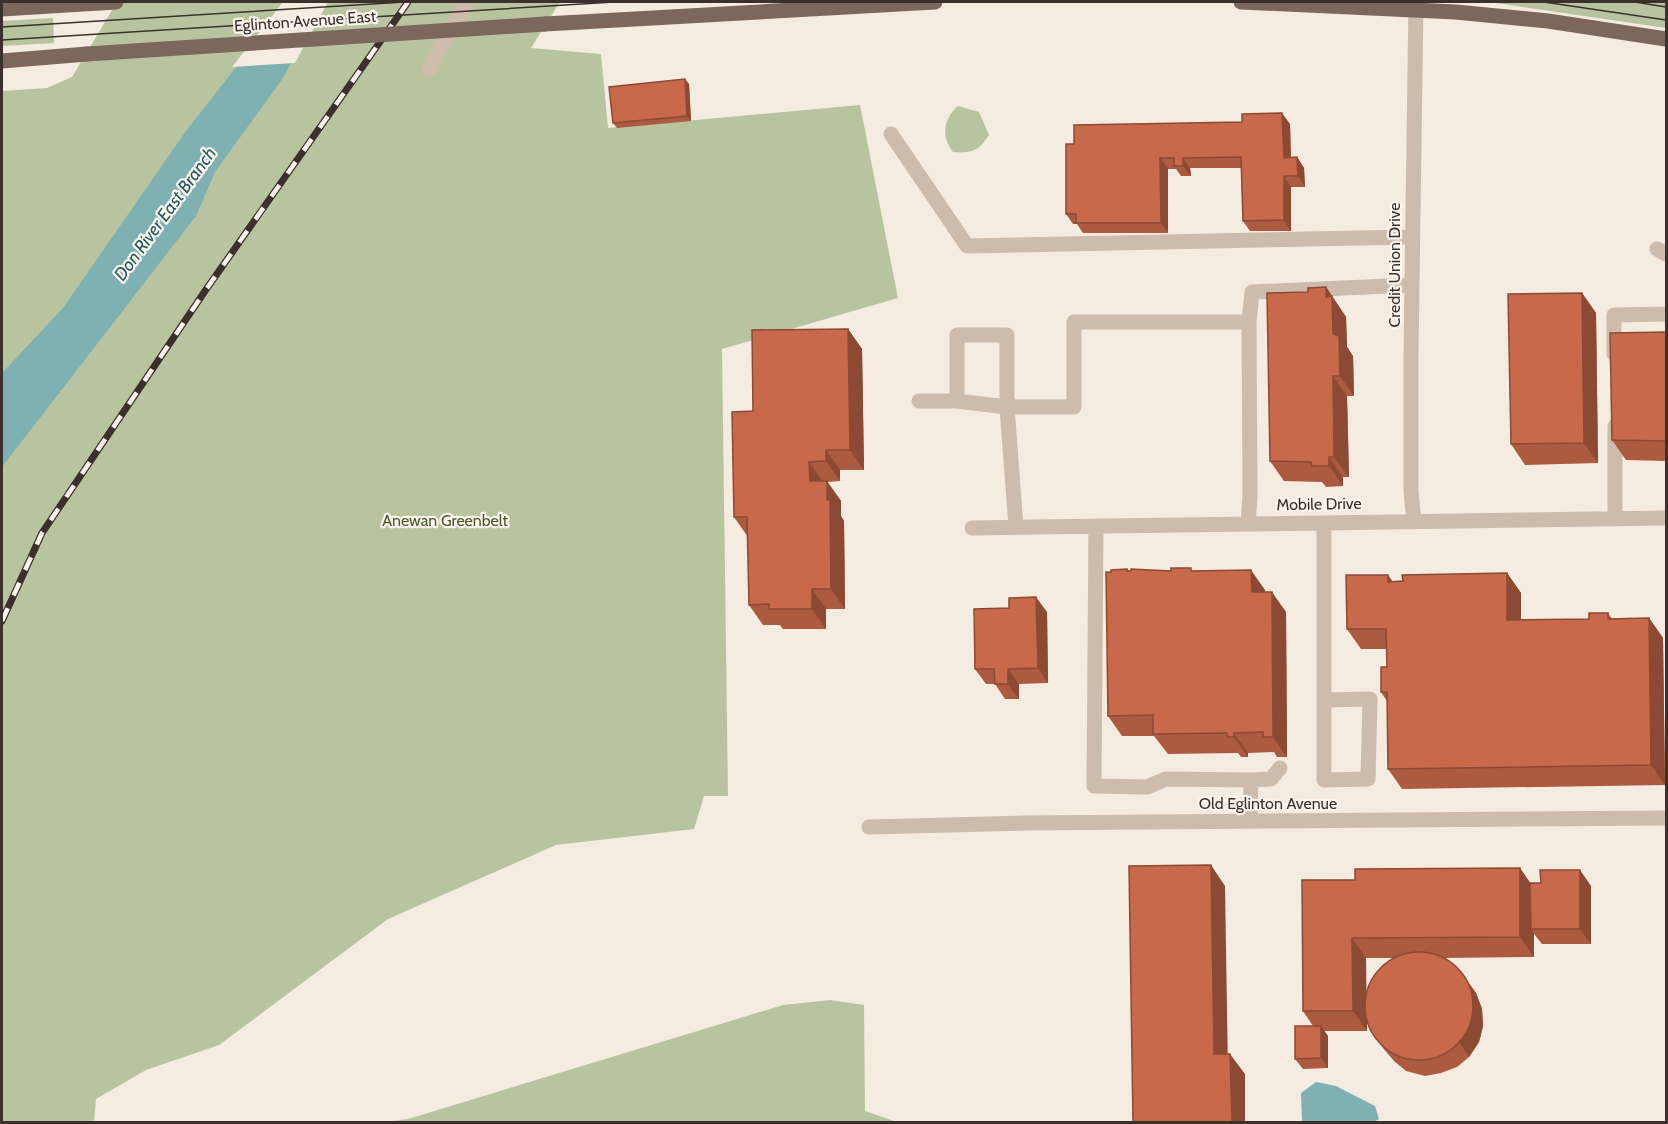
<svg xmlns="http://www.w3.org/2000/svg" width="1668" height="1124" font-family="Cabin,sans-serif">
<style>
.green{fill:#b8c4a0}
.water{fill:#7fb0b2}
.pier{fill:#f4ebe1}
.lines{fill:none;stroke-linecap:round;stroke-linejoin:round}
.minor{stroke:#cdbbac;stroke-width:15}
.major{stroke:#7d675c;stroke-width:15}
.tram{stroke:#3b302b;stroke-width:1.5}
.rail-casing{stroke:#3b302b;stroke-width:7}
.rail{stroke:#fbf5ee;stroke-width:4.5;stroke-dasharray:14;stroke-linecap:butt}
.major-bridge{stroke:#7d675c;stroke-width:15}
.wall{fill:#ac5a40;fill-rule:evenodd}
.shaded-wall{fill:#8c4a34}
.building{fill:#c8694b;stroke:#8c4a34;stroke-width:1.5}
.labels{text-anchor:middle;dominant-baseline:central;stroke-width:4.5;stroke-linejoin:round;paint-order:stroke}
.street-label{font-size:16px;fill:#3b302b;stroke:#fbf5ee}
.park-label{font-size:16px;fill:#4a5a2e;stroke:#fbf5ee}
.water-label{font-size:18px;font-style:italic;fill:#1f5a5e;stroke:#fbf5ee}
</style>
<rect width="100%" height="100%" fill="#f4ebe1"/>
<path class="green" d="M 117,2 L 560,2 L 531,48 L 601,54 L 608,128 L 860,105 L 898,298 L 722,349 L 728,796 L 704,796 L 694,829 L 556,845 L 388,919 L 219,1045 L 146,1070 L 96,1099 L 94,1122 L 2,1122 L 2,91 L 47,88 L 72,77 Z
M 1489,2 L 1666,2 L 1666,28 Z
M 53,18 L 54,43 L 2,46 L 2,21 Z
M 958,106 L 979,112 L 989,135 C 978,152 972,153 953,152 C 941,137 943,119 958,106 Z
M 830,1000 L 864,1005 L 865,1111 L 897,1122 L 385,1122 L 408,1119 L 783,1005 Z"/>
<path class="water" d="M 287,2 L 325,2 L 283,78 L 215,172 L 196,216 L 2,467 L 2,373 L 63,308 L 186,131 Z
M 1316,1082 L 1336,1086 L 1375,1106 L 1379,1119 L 1374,1122 L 1302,1122 L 1301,1093 Z"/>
<path class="pier" d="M 283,2 L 328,2 L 295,63 L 232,67 Z"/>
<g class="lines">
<path class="minor" d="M 429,70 L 443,42 L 467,2
M 891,134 L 967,246 L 1412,237
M 1657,249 L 1666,254
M 1249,322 L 1252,292 L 1411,285
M 1614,354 L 1614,315 L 1666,314
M 919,401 L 957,401 L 957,335 L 1007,335 L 1007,407 L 1074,407 L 1074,322 L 1249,322 L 1250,496 L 1248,524
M 957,401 L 1007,407 L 1016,527
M 1615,426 L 1615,519
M 1414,522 L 1411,491 L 1411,355 L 1416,2
M 1324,523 L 1324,780 L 1368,779 L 1370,699 L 1324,700
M 1096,526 L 1094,786 L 1147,787 L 1166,779 L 1251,780 L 1250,821
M 972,528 L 1666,518
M 1251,780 L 1271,779 L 1280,768
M 869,827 L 1024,823 L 1666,818"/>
<path class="major" d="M 1241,2 L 1456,12 L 1548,21 L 1666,39
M 2,9 L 116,2
M 545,24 L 935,2
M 2,61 L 87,54"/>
<path class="tram" d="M 1544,2 L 1666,20
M 1635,2 L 1666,7
M 2,27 L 405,2
M 2,40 L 614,2"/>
<g class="rail-casing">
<path id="rail" d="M 2,621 L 42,533 L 205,291 L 408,2"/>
</g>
<use href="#rail" class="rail"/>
<path class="major-bridge" d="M 87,54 L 545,24"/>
</g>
<path class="wall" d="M 689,84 L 691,121 L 617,128 L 613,123 Z
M 1290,124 L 1291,157 L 1297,157 L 1304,168 L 1305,187 L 1291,187 L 1291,231 L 1250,231 L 1243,221 L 1241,168 L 1190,168 L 1191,176 L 1181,176 L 1176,169 L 1168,169 L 1168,233 L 1083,233 L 1077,224 L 1073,224 L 1066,214 L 1074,144 Z
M 1326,287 L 1346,317 L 1347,347 L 1353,356 L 1354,396 L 1347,396 L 1349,477 L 1343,477 L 1343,486 L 1326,487 L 1322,482 L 1284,481 L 1270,461 L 1308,292 Z
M 1582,293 L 1596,313 L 1598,463 L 1525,465 L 1511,444 Z
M 848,329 L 862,349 L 864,470 L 840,470 L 840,481 L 827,482 L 841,501 L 841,516 L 844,521 L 845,609 L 826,609 L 826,629 L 783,629 L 780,625 L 763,625 L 749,605 L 748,537 L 734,517 L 753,411 Z
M 1666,332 L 1666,461 L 1626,460 L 1612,440 Z
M 1127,569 L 1129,571 L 1193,571 L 1265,590 L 1265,592 L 1286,612 L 1287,757 L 1277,757 L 1274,752 L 1248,753 L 1248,757 L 1241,757 L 1238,753 L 1168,754 L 1154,736 L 1122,736 L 1108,716 L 1111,572 Z
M 1507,573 L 1521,593 L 1521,620 L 1589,619 L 1608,613 L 1612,619 L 1649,618 L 1663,638 L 1665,785 L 1402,789 L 1388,769 L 1387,701 L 1381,692 L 1387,667 L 1386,649 L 1361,649 L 1347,629 L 1393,582 Z
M 1047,612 L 1048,683 L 1019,684 L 1019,699 L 1005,699 L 995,684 L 986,684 L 975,669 Z
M 1302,880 L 1530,883 L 1591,886 L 1591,944 L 1542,944 L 1534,934 L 1534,957 L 1443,958 L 1465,978 L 1476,993 L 1482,1009 L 1483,1026 L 1479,1042 L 1469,1057 L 1457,1067 L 1441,1073 L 1425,1076 L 1406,1071 L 1394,1061 L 1383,1048 L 1373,1032 L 1367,1018 L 1367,1031 L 1324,1031 L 1328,1036 L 1328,1068 L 1303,1069 L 1295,1059 L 1313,1026 L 1303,1011 ZM 1366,958 L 1392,958 L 1366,995 Z"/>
<path class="shaded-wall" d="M 685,79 L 689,84 L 691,121 L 687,116 Z
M 1282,113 L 1290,124 L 1291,168 L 1284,158 Z
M 1297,157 L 1304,168 L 1305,187 L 1298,176 Z
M 1160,158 L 1168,169 L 1168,233 L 1161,223 Z
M 1183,158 L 1190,168 L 1191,176 L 1183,166 Z
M 1284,176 L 1291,187 L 1291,231 L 1284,220 Z
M 1326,287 L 1346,317 L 1347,347 L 1353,356 L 1354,396 L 1340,376 L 1326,297 Z
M 1582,293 L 1596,313 L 1598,463 L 1584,443 Z
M 848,329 L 862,349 L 864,470 L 850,450 Z
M 1333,376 L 1347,396 L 1349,477 L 1334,457 Z
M 826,450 L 840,470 L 840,481 L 826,461 Z
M 1329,457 L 1343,477 L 1343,486 L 1329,466 Z
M 809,462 L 823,482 L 810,481 Z
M 827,481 L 841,501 L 841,516 L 844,521 L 845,609 L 831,589 Z
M 1251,570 L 1265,590 L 1266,612 L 1252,592 Z
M 1507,573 L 1521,593 L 1521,640 L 1507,620 Z
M 1388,575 L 1402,595 L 1388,582 Z
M 812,589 L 826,609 L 826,629 L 812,609 Z
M 1272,592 L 1286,612 L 1287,757 L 1273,737 Z
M 1036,597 L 1047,612 L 1048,683 L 1038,668 Z
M 1649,618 L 1663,638 L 1665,785 L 1651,765 Z
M 1008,669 L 1019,684 L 1019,699 L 1008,684 Z
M 1234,733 L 1248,753 L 1248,757 L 1234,737 Z
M 1211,865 L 1225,886 L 1228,1074 L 1214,1054 Z
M 1520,868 L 1534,888 L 1531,929 L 1534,934 L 1534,957 L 1520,937 Z
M 1580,870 L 1591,886 L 1591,944 L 1580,929 Z
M 1352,938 L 1366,958 L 1367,1031 L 1353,1011 Z
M 1465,978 L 1476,993 L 1482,1009 L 1483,1026 L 1479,1042 L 1469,1057 L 1459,1042 Z
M 1321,1026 L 1328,1036 L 1328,1068 L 1321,1058 Z
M 1230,1054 L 1245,1074 L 1245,1122 L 1232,1122 Z"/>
<path class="building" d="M 685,79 L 687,116 L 613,123 L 609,87 Z
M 1282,113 L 1284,158 L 1297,157 L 1298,176 L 1284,176 L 1284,220 L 1243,221 L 1241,157 L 1183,158 L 1183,166 L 1174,166 L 1174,158 L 1160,158 L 1161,223 L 1076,223 L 1076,214 L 1066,214 L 1066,144 L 1074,144 L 1074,125 L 1242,122 L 1242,114 Z
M 1326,287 L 1326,297 L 1332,296 L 1333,334 L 1339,336 L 1340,376 L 1333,376 L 1334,457 L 1329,457 L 1329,466 L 1312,466 L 1311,462 L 1270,461 L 1267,293 L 1308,292 L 1308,288 Z
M 1582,293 L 1584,443 L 1511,444 L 1508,294 Z
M 848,329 L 850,450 L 826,450 L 826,461 L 809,462 L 810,481 L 827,481 L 827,500 L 830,500 L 831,589 L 812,589 L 812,609 L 769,609 L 769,604 L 749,605 L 747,517 L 734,517 L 732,412 L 753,411 L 752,330 Z
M 1666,332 L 1666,441 L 1612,440 L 1610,333 Z
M 1171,568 L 1191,568 L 1191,571 L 1251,570 L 1252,592 L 1272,592 L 1273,737 L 1263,737 L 1263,732 L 1234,733 L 1234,737 L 1227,737 L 1227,733 L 1153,734 L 1153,715 L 1108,716 L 1106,572 L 1111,572 L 1111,570 L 1127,569 L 1127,571 L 1131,571 L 1131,569 L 1171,571 Z
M 1507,573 L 1507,620 L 1589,619 L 1589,613 L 1608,613 L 1608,619 L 1649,618 L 1651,765 L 1388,769 L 1387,692 L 1381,692 L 1381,667 L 1387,667 L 1386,629 L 1347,629 L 1346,575 L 1388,575 L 1388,582 L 1403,581 L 1402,575 Z
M 1036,597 L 1038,668 L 1008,669 L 1008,684 L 995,684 L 994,669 L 975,669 L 974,609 L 1009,608 L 1009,598 Z
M 1211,865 L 1214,1054 L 1230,1054 L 1232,1122 L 1133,1122 L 1129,866 Z
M 1520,868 L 1520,937 L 1352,938 L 1353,1011 L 1303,1011 L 1302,880 L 1355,880 L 1355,869 Z
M 1540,870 L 1580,870 L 1580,929 L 1531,929 L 1530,883 L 1541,883 Z
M1365 1006a54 54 0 1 1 108 0a54 54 0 1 1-108 0Z
M 1295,1026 L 1321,1026 L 1321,1058 L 1295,1059 Z"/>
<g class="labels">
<g class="street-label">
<text transform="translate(305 21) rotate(-4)">Eglinton Avenue East</text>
<text transform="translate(1394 265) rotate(-90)">Credit Union Drive</text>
<text transform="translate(1319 504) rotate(-1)">Mobile Drive</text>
<text x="1268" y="803">Old Eglinton Avenue</text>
</g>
<g class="park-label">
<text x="445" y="520">Anewan Greenbelt</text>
</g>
<g class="water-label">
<text transform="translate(165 214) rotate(-54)">Don River East Branch</text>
</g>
</g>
<rect width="1668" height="1124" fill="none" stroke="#3b302b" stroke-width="6"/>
</svg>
